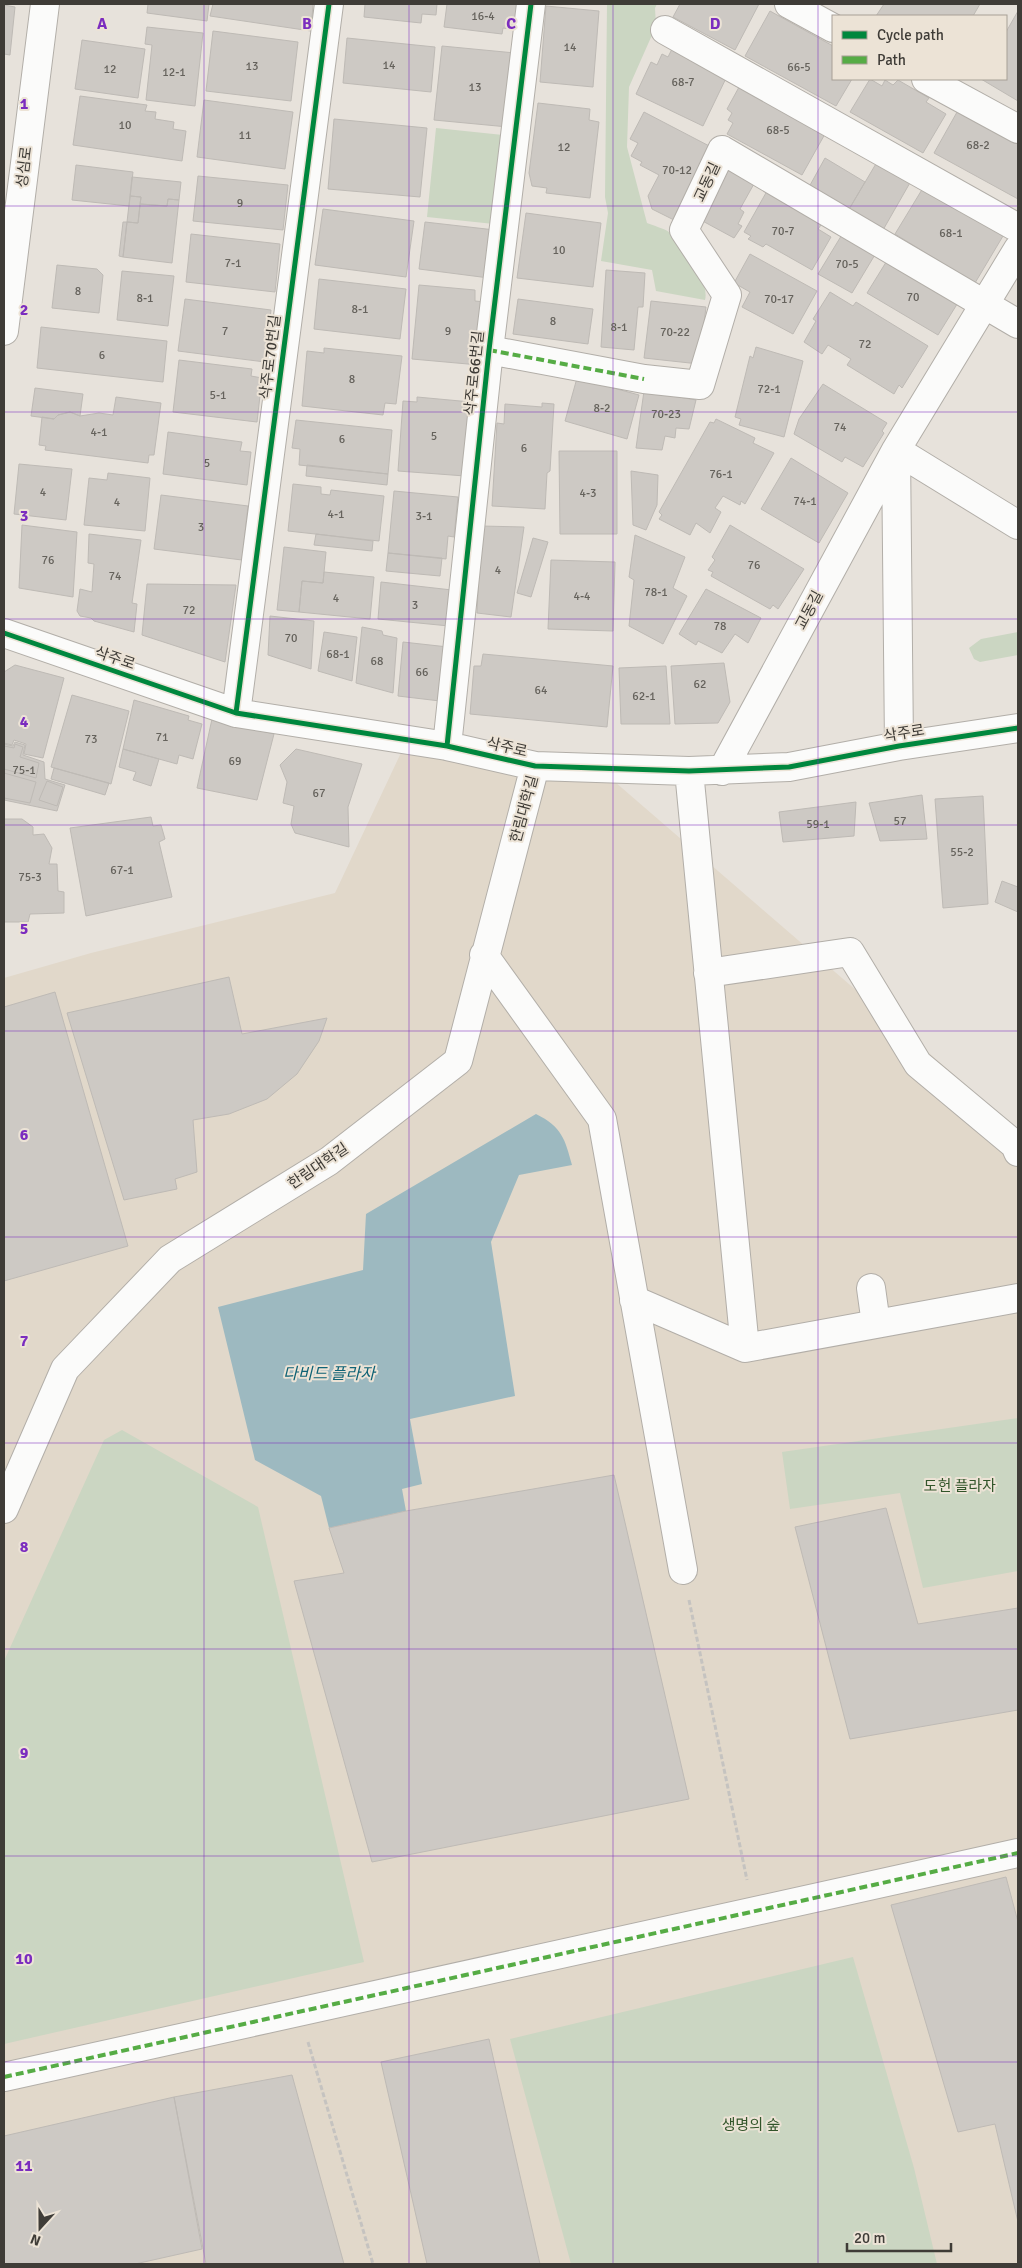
<svg xmlns="http://www.w3.org/2000/svg" width="1022" height="2268" font-family="Signika,'Noto Sans KR',sans-serif">
<style>
.built{fill:#e1d8ca}
.green{fill:#cbd6c2}
.water{fill:#9db9c0}
.building{fill:#cdc9c4;stroke:#bebab5}
.lines{fill:none;stroke-linecap:round;stroke-linejoin:round}
.minor-casing{stroke:#b2aea8;stroke-width:30}
.path{stroke:#c5c3c0;stroke-width:3;stroke-dasharray:5 2.5;stroke-linecap:butt}
.minor{stroke:#fbfbfa;stroke-width:28}
.quiet{stroke:#56ac45;stroke-width:4;stroke-dasharray:8 4;stroke-linecap:butt}
.cycleway-casing{stroke:#ece3d6;stroke-width:8}
.cycleway{stroke:#00873e;stroke-width:5}
.grid{fill:none;stroke:#7b2cbf;stroke-width:1;stroke-opacity:0.55}
.labels{text-anchor:middle;dominant-baseline:central;stroke-width:4;stroke-linejoin:round;paint-order:stroke}
.number-label{font-size:12px;fill:#65625c}
.street-label{font-size:15px;fill:#3f3c37;stroke:#ece3d6}
.park-label{font-size:15px;fill:#32552a;stroke:#ece3d6}
.water-label{font-size:16px;font-style:italic;fill:#0e6275;stroke:#ece3d6}
.grid-label{font-size:16px;text-anchor:middle;font-weight:bold;fill:#7b2cbf;stroke:#ece3d6;stroke-width:4;stroke-linejoin:round;paint-order:stroke}
</style>
<rect width="100%" height="100%" fill="#e7e2db"/>
<path class="built" d="M 407,740 L 600,769 L 1018,1130 L 1018,2264 L 4,2264 L 4,978 L 91,953 L 335,893 Z"/>
<path class="green" d="M 607,4 L 657,4 L 655,8 L 656,26 L 629,87 L 627,147 L 647,223 C 654,226 663,228 669,232 C 684,243 710,282 705,300 L 656,291 L 652,270 L 601,261 L 608,213 L 605,197 Z
M 436,128 L 503,135 L 494,224 L 427,217 Z
M 1018,632 L 1018,655 L 980,662 L 974,659 L 969,648 L 981,639 Z
M 1018,1418 L 1018,1571 L 923,1588 L 900,1493 L 790,1509 L 782,1452 Z
M 122,1430 L 258,1507 L 364,1962 L 4,2044 L 4,1661 L 104,1440 Z
M 853,1957 L 914,2168 L 937,2264 L 571,2264 L 510,2039 Z"/>
<path class="water" d="M 536,1114 C 562,1127 565,1139 572,1165 L 519,1175 L 491,1242 L 515,1396 L 410,1419 L 422,1484 L 402,1489 L 406,1511 L 329,1528 L 321,1496 L 255,1460 L 218,1307 L 363,1270 L 366,1214 Z"/>
<path class="building" d="M 148,4 L 209,4 L 207,21 L 147,13 Z
M 213,4 L 313,4 L 311,31 L 210,16 Z
M 365,4 L 437,4 L 436,15 L 422,14 L 421,23 L 364,17 Z
M 447,4 L 522,4 L 519,30 L 503,28 L 502,34 L 444,27 Z
M 680,4 L 759,4 L 735,50 L 673,17 Z
M 884,4 L 980,4 L 973,16 L 876,16 Z
M 4,5 L 15,7 L 10,55 L 4,54 Z
M 546,6 L 599,11 L 593,87 L 540,82 Z
M 770,11 L 833,46 L 833,79 L 852,79 L 836,106 L 745,56 Z
M 1018,11 L 1018,101 L 981,79 L 1006,79 L 1006,32 Z
M 147,27 L 203,33 L 195,106 L 146,100 L 152,45 L 145,44 Z
M 213,31 L 298,42 L 291,101 L 206,91 Z
M 347,38 L 435,47 L 431,92 L 343,83 Z
M 82,40 L 145,49 L 138,98 L 75,89 Z
M 675,43 L 730,70 L 703,126 L 636,94 L 651,62 L 657,65 L 662,54 L 668,57 Z
M 442,46 L 515,53 L 508,127 L 434,120 Z
M 744,78 L 830,125 L 802,175 L 727,134 L 733,123 L 728,120 L 732,113 L 727,109 Z
M 870,79 L 882,86 L 885,80 L 893,85 L 898,80 L 929,98 L 926,102 L 946,114 L 923,153 L 850,112 Z
M 80,96 L 147,105 L 145,111 L 156,112 L 155,119 L 174,122 L 173,129 L 186,131 L 182,161 L 73,145 Z
M 204,100 L 293,112 L 285,169 L 197,157 Z
M 538,103 L 590,109 L 589,120 L 599,122 L 590,198 L 546,193 L 547,188 L 532,186 L 529,173 Z
M 961,105 L 1018,137 L 1018,199 L 934,153 Z
M 644,112 L 715,149 L 678,222 L 652,209 L 648,196 L 659,175 L 640,165 L 642,162 L 631,156 L 638,143 L 630,139 Z
M 334,119 L 427,128 L 420,197 L 328,189 Z
M 825,158 L 865,182 L 848,211 L 809,187 Z
M 877,162 L 911,181 L 883,230 L 848,211 Z
M 76,165 L 133,172 L 129,206 L 72,200 Z
M 725,166 L 755,182 L 740,209 L 744,212 L 738,224 L 742,226 L 734,238 L 697,218 Z
M 198,176 L 288,185 L 283,230 L 193,221 Z
M 132,177 L 181,182 L 179,200 L 168,199 L 167,206 L 140,204 L 141,197 L 130,196 Z
M 926,183 L 1006,231 L 975,283 L 895,234 Z
M 767,191 L 821,225 L 818,229 L 831,237 L 812,270 L 766,244 L 763,247 L 748,239 L 751,236 L 744,232 Z
M 130,196 L 141,197 L 138,223 L 127,222 Z
M 168,199 L 179,200 L 172,263 L 123,257 L 127,222 L 138,223 L 140,204 L 167,206 Z
M 323,209 L 414,221 L 406,277 L 315,265 Z
M 526,213 L 601,223 L 593,287 L 517,278 Z
M 123,222 L 127,222 L 123,257 L 119,256 Z
M 425,222 L 495,230 L 489,278 L 419,269 Z
M 843,233 L 876,253 L 852,293 L 818,274 Z
M 191,234 L 280,244 L 275,292 L 186,282 Z
M 750,254 L 817,291 L 793,334 L 742,307 L 750,292 L 734,283 Z
M 888,259 L 959,301 L 938,335 L 867,293 Z
M 57,265 L 97,269 L 103,275 L 99,313 L 52,308 Z
M 606,270 L 645,273 L 643,307 L 638,307 L 634,350 L 601,347 Z
M 122,271 L 174,276 L 168,326 L 117,320 Z
M 319,279 L 406,289 L 400,339 L 314,329 Z
M 419,285 L 475,290 L 475,301 L 485,302 L 479,365 L 412,359 Z
M 830,292 L 853,306 L 856,302 L 928,346 L 902,388 L 899,385 L 894,394 L 847,365 L 851,359 L 828,345 L 822,354 L 804,342 L 816,321 L 813,319 Z
M 185,299 L 271,310 L 265,362 L 178,351 Z
M 518,299 L 593,309 L 588,344 L 513,334 Z
M 651,301 L 706,307 L 699,364 L 644,358 Z
M 41,327 L 167,341 L 163,382 L 37,368 Z
M 756,347 L 803,361 L 784,437 L 739,425 L 741,419 L 735,417 L 750,356 L 753,358 Z
M 324,348 L 402,356 L 396,404 L 385,403 L 383,415 L 302,406 L 307,351 L 324,353 Z
M 179,360 L 252,369 L 251,376 L 262,378 L 257,422 L 173,412 Z
M 577,378 L 639,395 L 627,439 L 565,421 Z
M 823,384 L 887,423 L 882,431 L 884,433 L 863,467 L 845,457 L 842,462 L 794,434 L 799,419 Z
M 35,388 L 83,394 L 80,416 L 70,412 L 58,415 L 54,419 L 31,416 Z
M 644,391 L 696,400 L 689,429 L 676,428 L 675,438 L 665,436 L 662,450 L 636,448 Z
M 116,397 L 161,403 L 154,455 L 149,455 L 148,463 L 45,450 L 46,446 L 39,445 L 42,417 L 54,419 L 58,415 L 70,412 L 80,416 L 99,413 L 113,415 Z
M 417,397 L 471,402 L 465,476 L 398,471 L 403,401 L 417,402 Z
M 542,403 L 554,404 L 550,471 L 547,473 L 545,509 L 492,506 L 497,423 L 504,424 L 505,404 L 542,407 Z
M 716,419 L 755,438 L 753,443 L 774,453 L 745,504 L 741,501 L 740,505 L 723,496 L 715,508 L 721,512 L 710,533 L 696,523 L 690,535 L 659,519 L 662,515 L 659,512 L 710,422 L 714,423 Z
M 296,420 L 392,430 L 388,474 L 299,465 L 300,449 L 292,448 Z
M 168,432 L 242,442 L 240,451 L 251,452 L 247,485 L 163,474 Z
M 559,451 L 617,451 L 617,534 L 560,534 Z
M 791,458 L 848,493 L 819,543 L 761,509 Z
M 19,464 L 72,469 L 66,520 L 14,514 Z
M 307,465 L 388,474 L 387,485 L 306,476 Z
M 631,471 L 658,475 L 657,505 L 646,530 L 633,525 Z
M 108,473 L 150,478 L 145,531 L 84,525 L 89,478 L 107,480 Z
M 293,484 L 321,487 L 321,494 L 330,495 L 331,490 L 384,496 L 379,541 L 288,531 Z
M 394,491 L 458,497 L 454,537 L 448,536 L 446,559 L 388,553 Z
M 161,495 L 248,506 L 242,560 L 154,549 Z
M 22,525 L 77,532 L 73,597 L 19,588 Z
M 730,525 L 804,569 L 778,609 L 773,605 L 770,609 L 711,576 L 713,572 L 708,570 L 715,560 L 712,557 Z
M 481,526 L 524,527 L 511,617 L 477,613 Z
M 89,534 L 141,540 L 132,603 L 137,604 L 134,632 L 94,621 L 91,618 L 80,616 L 77,611 L 80,589 L 92,592 L 94,564 L 88,563 Z
M 316,534 L 373,541 L 372,551 L 314,545 Z
M 635,535 L 685,557 L 673,588 L 687,596 L 663,644 L 629,626 L 634,580 L 629,577 Z
M 533,538 L 548,542 L 531,597 L 517,593 Z
M 284,547 L 326,552 L 323,583 L 302,581 L 299,612 L 277,610 Z
M 388,553 L 442,558 L 440,576 L 386,571 Z
M 551,560 L 615,562 L 613,631 L 548,629 Z
M 324,572 L 374,577 L 370,619 L 299,612 L 302,581 L 323,583 Z
M 381,582 L 452,590 L 449,626 L 378,619 Z
M 147,584 L 236,585 L 225,662 L 142,635 Z
M 706,589 L 761,618 L 748,643 L 735,634 L 722,653 L 698,641 L 696,645 L 679,634 Z
M 270,616 L 314,621 L 311,669 L 268,655 Z
M 362,627 L 382,631 L 383,635 L 397,638 L 393,693 L 356,683 Z
M 324,632 L 357,637 L 352,681 L 318,671 Z
M 403,642 L 448,647 L 440,701 L 398,696 Z
M 483,654 L 613,666 L 607,727 L 470,714 L 474,666 L 481,666 Z
M 724,663 L 730,702 L 718,723 L 675,724 L 671,666 Z
M 15,665 L 64,678 L 43,758 L 24,754 L 26,744 L 14,740 L 12,745 L 4,743 L 4,672 Z
M 666,666 L 670,724 L 621,724 L 619,668 Z
M 72,695 L 129,711 L 111,784 L 51,767 Z
M 134,700 L 189,716 L 188,720 L 202,724 L 193,759 L 179,755 L 177,764 L 123,749 Z
M 212,719 L 274,734 L 257,800 L 197,788 Z
M 15,742 L 25,745 L 23,755 L 44,762 L 45,779 L 65,785 L 57,811 L 4,800 L 4,744 L 13,746 Z
M 15,744 L 23,747 L 20,757 L 39,763 L 36,778 L 4,769 L 4,746 L 14,748 Z
M 123,749 L 159,759 L 151,786 L 133,780 L 136,772 L 119,767 Z
M 296,749 L 362,764 L 348,807 L 349,847 L 295,833 L 291,824 L 294,806 L 283,803 L 287,782 L 280,765 Z
M 54,768 L 109,783 L 105,795 L 51,779 Z
M 4,773 L 36,782 L 30,803 L 4,798 Z
M 47,781 L 63,787 L 57,806 L 39,800 Z
M 922,795 L 927,839 L 880,841 L 869,803 Z
M 983,796 L 988,904 L 943,908 L 935,799 Z
M 856,802 L 854,836 L 783,842 L 779,812 Z
M 151,817 L 153,826 L 161,825 L 165,839 L 159,842 L 172,897 L 86,916 L 70,828 Z
M 4,819 L 22,819 L 33,827 L 33,835 L 44,834 L 52,848 L 49,864 L 57,864 L 58,891 L 64,892 L 64,913 L 30,914 L 28,922 L 4,922 Z
M 1002,881 L 1018,887 L 1018,912 L 995,902 Z
M 229,977 L 242,1034 L 327,1018 L 319,1041 L 297,1074 L 267,1099 L 229,1114 L 193,1120 L 197,1172 L 175,1179 L 177,1189 L 124,1200 L 67,1013 Z
M 55,992 L 128,1246 L 4,1281 L 4,1007 Z
M 614,1475 L 689,1799 L 372,1862 L 294,1581 L 344,1573 L 329,1528 L 406,1511 Z
M 886,1508 L 918,1624 L 1018,1608 L 1018,1710 L 850,1739 L 795,1527 Z
M 1006,1877 L 1018,1922 L 1018,2222 L 995,2124 L 958,2132 L 891,1905 Z
M 489,2039 L 540,2264 L 427,2264 L 381,2062 Z
M 292,2075 L 344,2264 L 206,2264 L 174,2097 Z
M 174,2097 L 202,2249 L 135,2264 L 4,2264 L 4,2136 Z"/>
<g class="lines">
<g class="minor-casing">
<path id="minor" d="M 789,4 L 833,28
M 665,30 L 1018,228
M 926,79 L 1018,129
M 4,331 L 45,4
M 489,350 L 644,379 L 700,385 L 727,295 L 684,230 L 722,150 L 1018,324
M 896,450 L 1018,525
M 896,452 L 899,746
M 4,633 L 236,713 L 447,746 L 535,766 L 689,771 L 789,767 L 899,746 L 1018,728
M 236,713 L 329,4
M 447,746 L 489,350 L 531,4
M 689,771 L 745,1348 L 1018,1298
M 722,771 L 896,450 L 1018,249
M 484,955 L 602,1119 L 683,1570
M 708,973 L 850,952 L 918,1064 L 1015,1145 L 1018,1152
M 871,1288 L 876,1324
M 634,1300 L 745,1348
M 4,1509 L 65,1369 L 170,1259 L 329,1161 L 458,1061 L 535,766
M 4,2077 L 1018,1853"/>
</g>
<path class="path" d="M 689,1600 L 747,1880
M 308,2042 L 373,2264"/>
<use href="#minor" class="minor"/>
<path class="quiet" d="M 489,350 L 644,379
M 4,2077 L 1018,1853"/>
<g class="cycleway-casing">
<path id="cycleway" d="M 4,633 L 236,713 L 447,746 L 535,766 L 689,771 L 789,767 L 899,746 L 1018,728
M 236,713 L 329,4
M 447,746 L 489,350 L 531,4"/>
</g>
<use href="#cycleway" class="cycleway"/>
</g>
<path class="grid" d="M 204,4 L 204,2264M 409,4 L 409,2264M 613,4 L 613,2264M 818,4 L 818,2264M 4,206 L 1018,206M 4,412 L 1018,412M 4,619 L 1018,619M 4,825 L 1018,825M 4,1031 L 1018,1031M 4,1237 L 1018,1237M 4,1443 L 1018,1443M 4,1649 L 1018,1649M 4,1856 L 1018,1856M 4,2062 L 1018,2062"/>
<g class="labels">
<g class="number-label">
<text x="483" y="16">16-4</text>
<text x="570" y="47">14</text>
<text x="389" y="65">14</text>
<text x="252" y="66">13</text>
<text x="799" y="67">66-5</text>
<text x="110" y="69">12</text>
<text x="174" y="72">12-1</text>
<text x="683" y="82">68-7</text>
<text x="475" y="87">13</text>
<text x="125" y="125">10</text>
<text x="778" y="130">68-5</text>
<text x="245" y="135">11</text>
<text x="978" y="145">68-2</text>
<text x="564" y="147">12</text>
<text x="677" y="170">70-12</text>
<text x="240" y="203">9</text>
<text x="783" y="231">70-7</text>
<text x="951" y="233">68-1</text>
<text x="559" y="250">10</text>
<text x="233" y="263">7-1</text>
<text x="847" y="264">70-5</text>
<text x="78" y="291">8</text>
<text x="913" y="297">70</text>
<text x="145" y="298">8-1</text>
<text x="779" y="299">70-17</text>
<text x="360" y="309">8-1</text>
<text x="553" y="321">8</text>
<text x="619" y="327">8-1</text>
<text x="225" y="331">7</text>
<text x="448" y="331">9</text>
<text x="675" y="332">70-22</text>
<text x="865" y="344">72</text>
<text x="102" y="355">6</text>
<text x="352" y="379">8</text>
<text x="769" y="389">72-1</text>
<text x="218" y="395">5-1</text>
<text x="602" y="408">8-2</text>
<text x="666" y="414">70-23</text>
<text x="840" y="427">74</text>
<text x="99" y="432">4-1</text>
<text x="434" y="436">5</text>
<text x="342" y="439">6</text>
<text x="524" y="448">6</text>
<text x="207" y="463">5</text>
<text x="721" y="474">76-1</text>
<text x="43" y="492">4</text>
<text x="588" y="493">4-3</text>
<text x="805" y="501">74-1</text>
<text x="117" y="502">4</text>
<text x="336" y="514">4-1</text>
<text x="424" y="516">3-1</text>
<text x="201" y="527">3</text>
<text x="48" y="560">76</text>
<text x="754" y="565">76</text>
<text x="498" y="570">4</text>
<text x="115" y="576">74</text>
<text x="656" y="592">78-1</text>
<text x="582" y="596">4-4</text>
<text x="336" y="598">4</text>
<text x="415" y="605">3</text>
<text x="189" y="610">72</text>
<text x="720" y="626">78</text>
<text x="291" y="638">70</text>
<text x="338" y="654">68-1</text>
<text x="377" y="661">68</text>
<text x="422" y="672">66</text>
<text x="700" y="684">62</text>
<text x="541" y="690">64</text>
<text x="644" y="696">62-1</text>
<text x="162" y="737">71</text>
<text x="91" y="739">73</text>
<text x="235" y="761">69</text>
<text x="24" y="770">75-1</text>
<text x="319" y="793">67</text>
<text x="900" y="821">57</text>
<text x="818" y="824">59-1</text>
<text x="962" y="852">55-2</text>
<text x="122" y="870">67-1</text>
<text x="30" y="877">75-3</text>
</g>
<g class="street-label">
<text transform="translate(24 167) rotate(-83)">성심로</text>
<text transform="translate(707 182) rotate(-65)">교동길</text>
<text transform="translate(270 357) rotate(-83)">삭주로70번길</text>
<text transform="translate(474 373) rotate(-84)">삭주로66번길</text>
<text transform="translate(809 610) rotate(-62)">교동길</text>
<text transform="translate(115 658) rotate(19)">삭주로</text>
<text transform="translate(904 733) rotate(-9)">삭주로</text>
<text transform="translate(507 747) rotate(13)">삭주로</text>
<text transform="translate(524 809) rotate(-75)">한림대학길</text>
<text transform="translate(318 1166) rotate(-34)">한림대학길</text>
</g>
<g class="park-label">
<text x="960" y="1486">도헌 플라자</text>
<text x="751" y="2125">생명의 숲</text>
</g>
<g class="water-label">
<text x="329" y="1374">다비드 플라자</text>
</g>
</g>
<g class="grid-label">
<text x="102" y="29">A</text>
<text x="307" y="29">B</text>
<text x="511" y="29">C</text>
<text x="715" y="29">D</text>
<text x="24" y="109">1</text>
<text x="24" y="315">2</text>
<text x="24" y="521">3</text>
<text x="24" y="727">4</text>
<text x="24" y="934">5</text>
<text x="24" y="1140">6</text>
<text x="24" y="1346">7</text>
<text x="24" y="1552">8</text>
<text x="24" y="1758">9</text>
<text x="24" y="1964">10</text>
<text x="24" y="2171">11</text>
</g>
<rect width="1022" height="2268" fill="none" stroke="#3f3c37" stroke-width="10"/>
<rect x="832" y="15" width="175" height="65" fill="#ece3d6" stroke="#a7a096"/>
<rect x="842" y="31" width="25" height="8" fill="#00873e" stroke="#a7a096"/>
<text x="877" y="40" font-size="15" fill="#3f3c37">Cycle path</text>
<rect x="842" y="56" width="25" height="8" fill="#56ac45" stroke="#a7a096"/>
<text x="877" y="65" font-size="15" fill="#3f3c37">Path</text>
<g transform="translate(40 2228) rotate(201)" stroke="#ece3d6" stroke-width="4" paint-order="stroke">
<path d="M0-4L9 19L0 12L-9 19Z" fill="#3f3c37"/>
<text y="-8" font-size="14" font-weight="bold" text-anchor="middle" fill="#3f3c37">N</text>
</g>
<path d="M847 2243v8h104v-8" fill="none" stroke="#3f3c37" stroke-width="2.5"/>
<text x="854" y="2243" font-size="15" fill="#3f3c37" stroke="#ece3d6" stroke-width="4" paint-order="stroke">20 m</text>
</svg>
